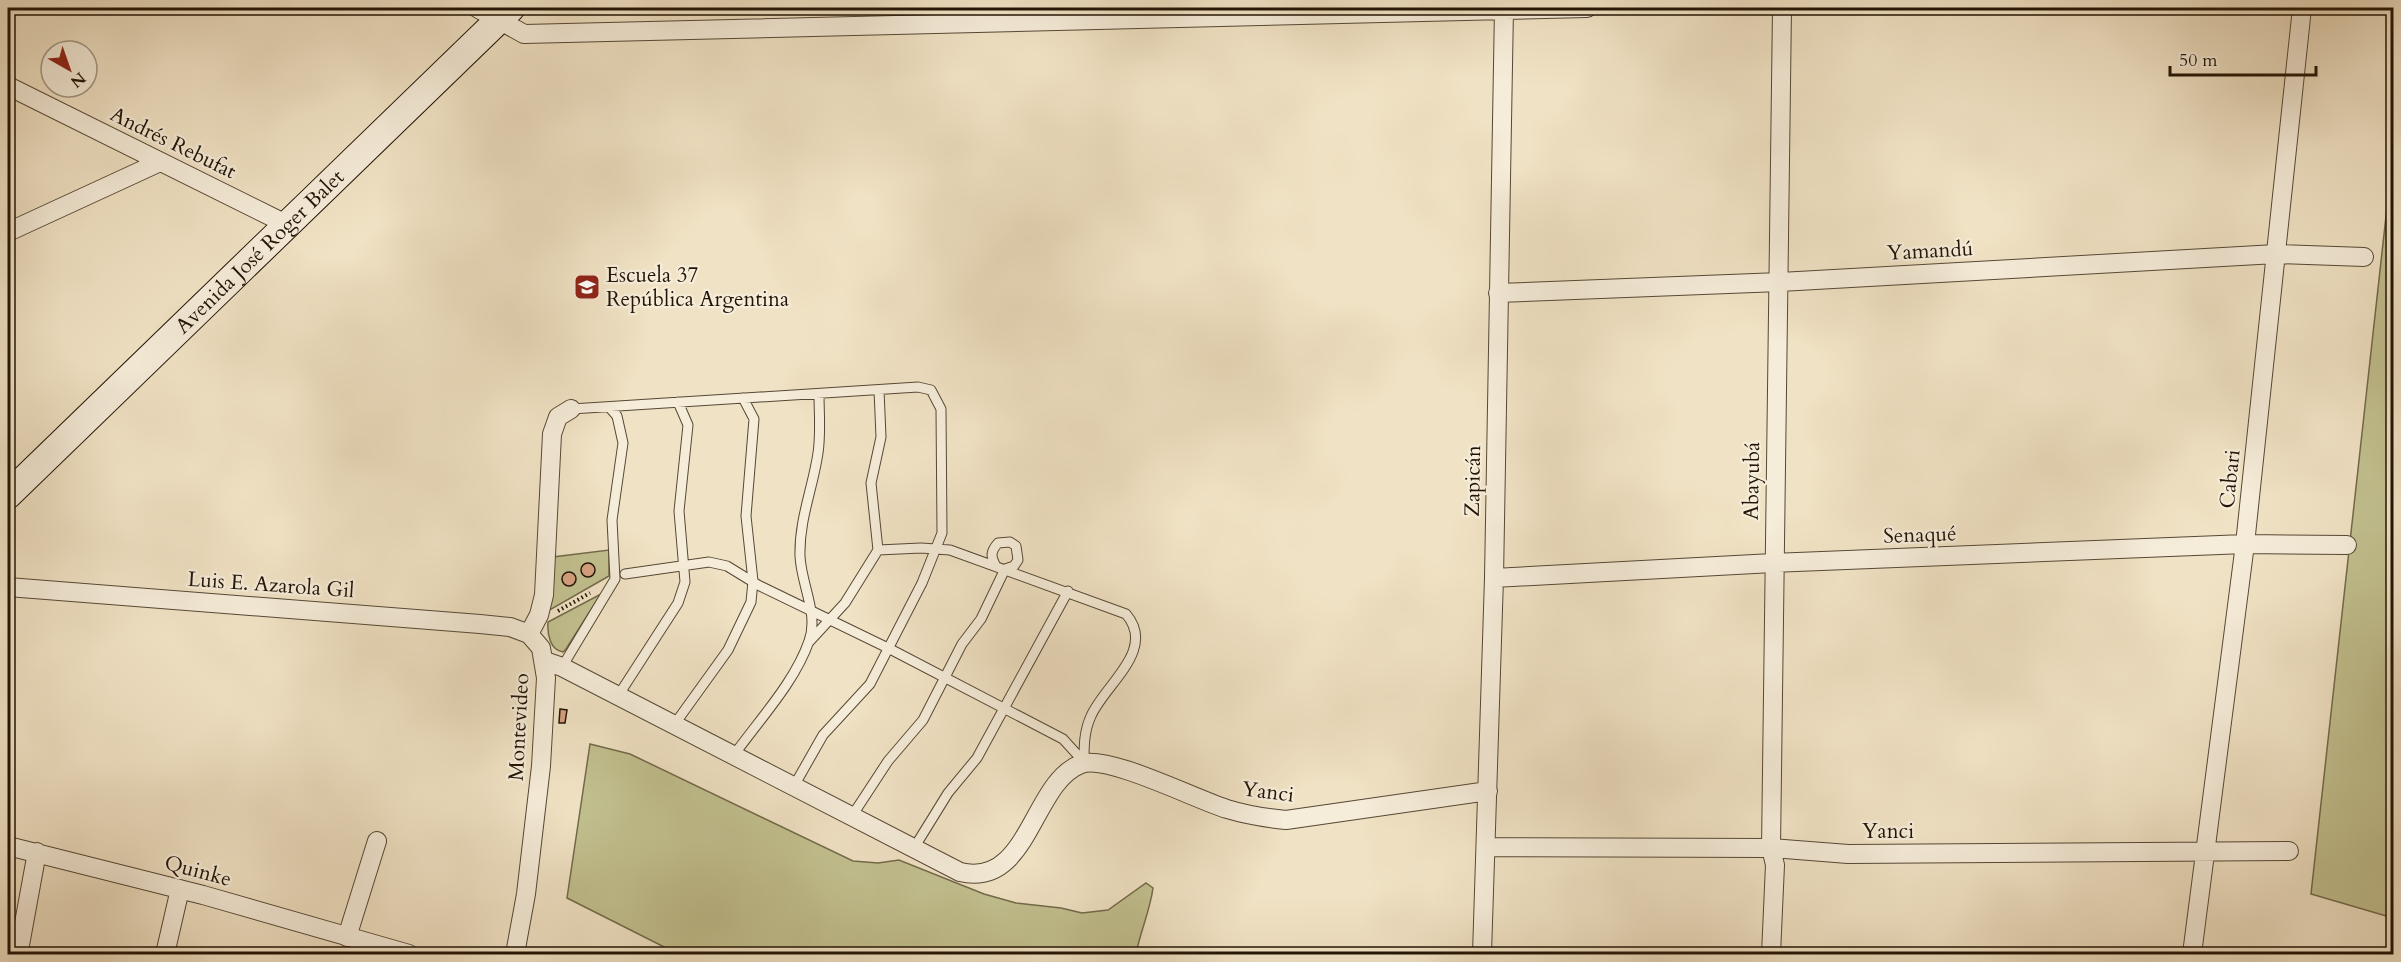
<svg xmlns="http://www.w3.org/2000/svg" width="2401" height="962" font-family="Cardo,serif">
<style>
.green{fill:#c2c08f;stroke:#726a4a;stroke-width:1.5}
.building{fill:#d6a180;stroke:#221405;stroke-width:1.5}
.lines{fill:none;stroke-linecap:round;stroke-linejoin:round}
.lane-casing{stroke:#564835;stroke-width:11}
.street-casing{stroke:#564835;stroke-width:20}
.secondary-casing{stroke:#221405;stroke-width:29}
.path{stroke:#221405;stroke-width:4;stroke-dasharray:1.5 3;stroke-linecap:butt}
.lane{stroke:#f5ecd9;stroke-width:9}
.street{stroke:#f5ecd9;stroke-width:18}
.secondary{stroke:#f5ecd9;stroke-width:27}
.labels{text-anchor:middle;dominant-baseline:central;stroke-width:4.5;stroke-linejoin:round;paint-order:stroke}
.street-label{font-size:21px;fill:#221405;stroke:#f5ecd9}
.poi-label{font-size:21px;fill:#221405;stroke:#f5ecd9;text-anchor:start}
</style>
<rect width="100%" height="100%" fill="#f0e2c4"/>
<filter id="stains"><feTurbulence type="fractalNoise" baseFrequency=".00333" numOctaves="4"/><feColorMatrix values="0 0 0 0 .2 0 0 0 0 .09 0 0 0 0 .02 0 0 0 .5 -.17"/></filter>
<radialGradient id="worn" r=".72"><stop offset=".6" stop-color="#630" stop-opacity="0"/><stop offset="1" stop-color="#630" stop-opacity=".3"/></radialGradient>
<path class="green" d="M 2393,153 L 2393,918 L 2311,894 Z
M 609,550 L 609,576 L 548,611 L 553,557 Z
M 601,594 L 566,649 L 563,652 C 550,650 547,634 548,622 Z
M 590,744 L 630,754 L 853,861 L 878,863 L 899,860 L 984,894 L 1016,903 L 1061,908 L 1082,913 L 1108,910 L 1146,883 L 1153,888 C 1150,911 1140,932 1136,954 L 678,954 L 567,898 Z"/>
<path class="building" d="M581 570a7 7 0 1 1 14 0a7 7 0 1 1-14 0Z
M562 579a7 7 0 1 1 14 0a7 7 0 1 1-14 0Z
M 560,709 L 567,710 L 565,723 L 559,723 Z"/>
<g class="lines">
<g class="lane-casing">
<path id="lane" d="M 571,409 L 918,387 L 931,390 L 941,409 L 942,533 L 922,583 L 870,684 L 823,735 L 794,786
M 878,550 L 871,483 L 881,437 L 879,390
M 625,574 L 709,562 L 727,566 L 758,585 L 890,649 L 1063,739 L 1084,762
M 809,642 L 845,603 L 878,550 L 921,548 L 950,550 L 1126,614 C 1157,650 1105,684 1091,716 C 1084,731 1084,746 1084,762
M 562,667 L 615,579 L 612,520 L 623,443 L 617,416 L 609,407
M 618,696 L 678,603 L 685,582 L 679,511 L 688,425 L 678,402
M 674,725 L 728,650 L 751,602 L 753,581 L 746,516 L 754,419 L 743,398
M 734,755 C 759,720 795,682 809,641 C 819,614 801,584 800,556 C 799,519 813,488 818,453 C 821,433 819,413 819,394
M 852,816 L 888,761 L 923,720 L 962,644 L 981,619 L 1005,569 L 1014,566 L 1018,560 L 1016,546 L 1010,542 L 998,543 C 991,551 990,556 996,566
M 914,848 L 948,793 L 977,758 L 1068,591"/>
</g>
<g class="street-casing">
<path id="street" d="M 477,8 L 524,34 L 1587,8
M 8,86 L 286,224
M 8,232 L 160,162
M 1498,293 L 1780,282 L 2276,254 L 2364,257
M 1494,578 L 1773,563 L 2245,544 L 2347,545
M 8,587 L 480,624 L 510,627 L 529,634
M 545,661 L 562,667 L 960,872 C 1029,889 1032,782 1081,764 C 1107,754 1197,800 1227,809 C 1247,815 1265,818 1286,820 L 1488,791
M 8,846 L 203,895 L 409,954
M 1487,847 L 1771,848 L 1848,854 L 2289,851
M 347,937 L 377,841
M 15,954 L 20,945 L 37,852
M 165,954 L 180,889
M 515,954 L 526,894 L 541,766 L 546,678 L 541,648 L 529,634 L 539,615 L 544,595 L 552,434 L 558,417 L 571,409
M 1482,954 L 1494,578 L 1504,8
M 1771,954 L 1775,865 L 1771,848 L 1782,8
M 2192,954 L 2245,544 L 2302,8"/>
</g>
<g class="secondary-casing">
<g id="secondary">
<path id="s1" d="M 8,495 L 511,8"/>
</g>
</g>
<path class="path" d="M 558,611 L 590,593"/>
<use href="#lane" class="lane"/>
<use href="#street" class="street"/>
<use href="#secondary" class="secondary"/>
</g>
<defs>
<g id="school-square" transform="scale(1.35)"><rect x="-9" y="-9" width="18" height="18" rx="4" fill="#8f2418" stroke="#f5ecd9"/><path d="M0-5L7-2L0 1L-7-2ZM-4 1L0 2.5L4 1V4Q0 6-4 4Z" fill="#fff"/></g>
</defs>
<g fill-rule="evenodd">
<use href="#school-square" x="587" y="287"/>
</g>
<g class="labels">
<g class="street-label">
<text transform="translate(173 143) rotate(26)">Andrés Rebufat</text>
<text stroke="none"><textPath href="#s1" startOffset="350">Avenida José Roger Balet</textPath></text>
<text transform="translate(1930 251) rotate(-3)">Yamandú</text>
<text transform="translate(2230 479) rotate(-84)">Cabari</text>
<text transform="translate(1473 481) rotate(-89)">Zapicán</text>
<text transform="translate(1752 481) rotate(-89)">Abayubá</text>
<text transform="translate(1920 535) rotate(-2)">Senaqué</text>
<text transform="translate(271 585) rotate(4)">Luis E. Azarola Gil</text>
<text transform="translate(519 727) rotate(-87)">Montevideo</text>
<text transform="translate(1268 792) rotate(7)">Yanci</text>
<text x="1888" y="831">Yanci</text>
<text transform="translate(198 871) rotate(15)">Quinke</text>
</g>
<g class="poi-label">
<text x="606" y="275">Escuela 37<tspan x="606" dy="24">República Argentina</tspan></text>
</g>
</g>
<rect width="2401" height="962" fill="none" stroke="#f0e2c4" stroke-width="30"/>
<rect x="9" y="9" width="2383" height="944" fill="none" stroke="#221405" stroke-width="3"/>
<rect x="15" y="15" width="2371" height="932" fill="none" stroke="#221405" stroke-width="1.5"/>
<g transform="translate(69 69) rotate(140)"><circle r="28" fill="#f5ecd9" stroke="#a19684" stroke-width="1.5"/>
<path d="M0-4.5L10 22L0 15L-10 22Z" fill="#8f2418"/>
<text y="-9" font-size="16" font-weight="bold" text-anchor="middle" fill="#221405">N</text>
</g>
<path d="M2170 66v9h146v-9" fill="none" stroke="#221405" stroke-width="3"/>
<text x="2179" y="66" font-size="18" fill="#221405" stroke="#f5ecd9" stroke-width="4.5" paint-order="stroke">50 m</text>
<rect width="100%" height="100%" filter="url(#stains)"/>
<rect width="100%" height="100%" fill="url(#worn)"/>
</svg>
